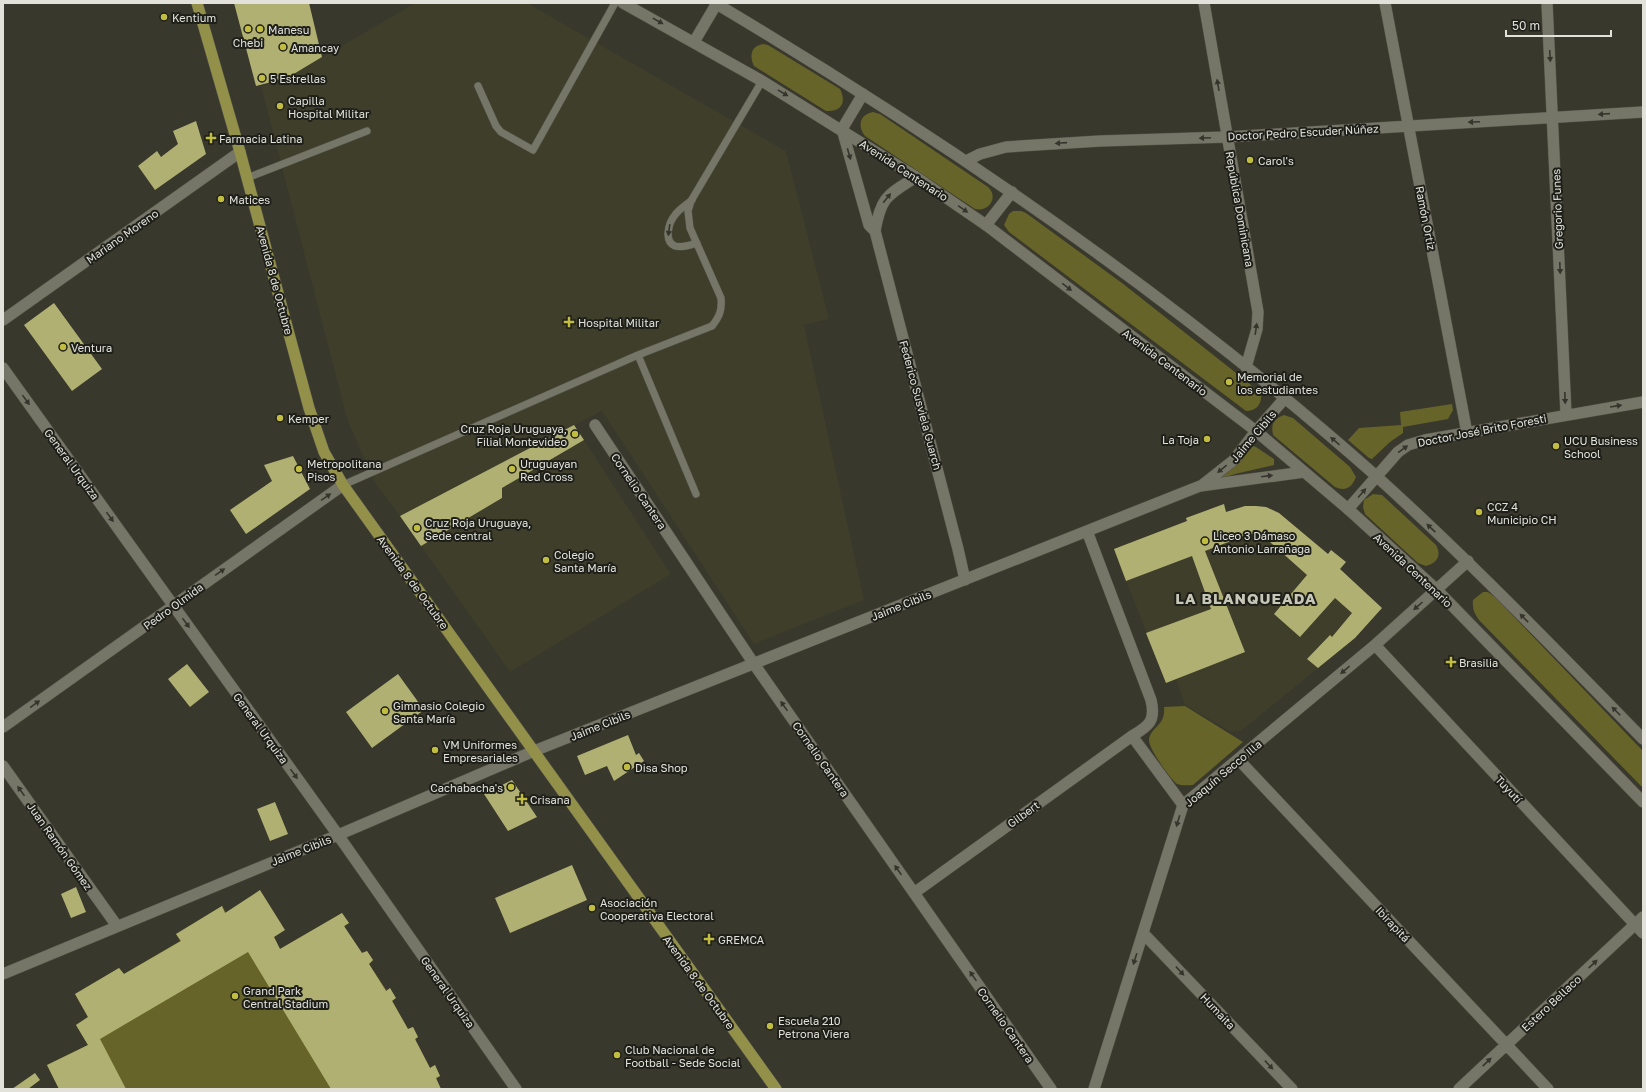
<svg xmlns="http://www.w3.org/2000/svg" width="1646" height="1092" font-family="'Golos Text',sans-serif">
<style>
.built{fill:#3e3e2b}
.green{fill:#666429}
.building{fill:#b1b073}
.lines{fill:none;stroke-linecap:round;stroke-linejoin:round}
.service-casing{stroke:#56564c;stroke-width:8}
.minor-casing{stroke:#56564c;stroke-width:12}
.tertiary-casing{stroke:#56564c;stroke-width:12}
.primary-casing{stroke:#56564c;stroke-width:12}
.service{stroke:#767668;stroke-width:7}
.minor{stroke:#767668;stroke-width:11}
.tertiary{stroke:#767668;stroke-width:11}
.primary{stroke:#939149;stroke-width:11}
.oneway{fill:#35352e}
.poi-dot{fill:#c1bd40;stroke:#1f1f1a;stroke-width:1.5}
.labels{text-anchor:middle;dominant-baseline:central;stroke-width:4;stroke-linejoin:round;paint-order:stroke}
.poi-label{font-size:11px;fill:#e2e2db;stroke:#1f1f1a;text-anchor:start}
.street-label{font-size:11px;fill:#e2e2db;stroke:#1f1f1a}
.district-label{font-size:15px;font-weight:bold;letter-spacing:1px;fill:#c7c7b8;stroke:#1f1f1a}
</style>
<rect width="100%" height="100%" fill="#38382c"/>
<path class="built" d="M 415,3 L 527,3 L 786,151 L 829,319 L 804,325 L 864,600 L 754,644 L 602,411 L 400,516 L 374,481 L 347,419 L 261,86 L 287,78 Z
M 584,440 L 671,574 L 510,672 L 421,546 L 502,498 L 502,488 Z
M 1224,504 L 1227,512 L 1245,506 L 1256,506 L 1266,507 L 1279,513 L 1328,554 L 1331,550 L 1346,562 L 1340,569 L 1382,608 L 1355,638 L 1318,668 L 1241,731 L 1231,732 L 1185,705 L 1176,679 L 1166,683 L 1114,549 L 1186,521 L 1186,518 Z"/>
<path class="green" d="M 763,44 L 768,45 L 840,89 C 847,103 841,112 826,111 L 754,66 C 749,56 751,46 763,44 Z
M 873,112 L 880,114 L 988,187 C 999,197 989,212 975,209 L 865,136 C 857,126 860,114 873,112 Z
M 1013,211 L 1021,211 L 1026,213 L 1122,283 L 1245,380 L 1261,394 C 1262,405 1256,411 1246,411 L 1009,232 L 1004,225 L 1009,214 Z
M 1452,404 L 1453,410 L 1448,419 L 1403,427 L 1403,433 L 1390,442 L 1372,459 L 1369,458 L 1348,440 L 1359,428 L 1401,425 L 1400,412 Z
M 1284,415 L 1293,418 L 1350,467 L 1356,477 C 1352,487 1346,492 1335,487 L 1273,435 C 1271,424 1273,419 1284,415 Z
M 1253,446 L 1256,447 L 1274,459 L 1274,465 L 1235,474 L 1208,483 L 1227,473 Z
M 1373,494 L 1382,495 L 1436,545 C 1442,556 1437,563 1426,566 L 1418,563 L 1365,514 L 1363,507 L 1364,500 Z
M 1483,592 L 1488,592 L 1496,598 L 1643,751 L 1643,788 L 1479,620 C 1474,613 1472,608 1473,600 Z
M 1185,706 L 1243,742 L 1193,785 C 1188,785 1182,786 1177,784 C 1170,779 1148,747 1149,740 C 1150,727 1166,726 1164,707 Z
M 222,906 L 249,951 L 274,937 L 280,949 L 342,913 L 349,923 L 344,927 L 362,953 L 367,951 L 373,960 L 369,964 L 387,991 L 408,1029 L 413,1027 L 418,1037 L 415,1040 L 430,1068 L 435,1065 L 440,1076 L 436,1079 L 441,1089 L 59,1089 L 47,1065 L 88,1045 L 76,1025 L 88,1017 L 75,994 L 119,968 L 124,974 L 180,941 L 176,934 Z"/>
<path class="building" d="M 234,3 L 309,3 L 322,57 L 287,78 L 256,86 Z
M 196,121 L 206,154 L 155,190 L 138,166 L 157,151 L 161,157 L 178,144 L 173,131 Z
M 54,303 L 102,369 L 72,391 L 24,325 Z
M 574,425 L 584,440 L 502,488 L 502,498 L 421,546 L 400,516 Z
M 293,456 L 310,489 L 246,534 L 230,510 L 272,481 L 264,465 Z
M 1224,504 L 1226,512 L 1245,506 L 1256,506 L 1266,507 L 1279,513 L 1328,554 L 1331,550 L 1346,562 L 1340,569 L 1382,608 L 1355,638 L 1318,668 L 1307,659 L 1330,635 L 1332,637 L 1352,613 L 1335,598 L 1300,637 L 1274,614 L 1307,575 L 1269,541 L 1261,536 L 1252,534 L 1244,536 L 1205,551 L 1245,652 L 1166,683 L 1146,633 L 1211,609 L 1192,556 L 1126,581 L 1114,549 L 1187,521 L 1186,518 Z
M 187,664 L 209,692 L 190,707 L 168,679 Z
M 398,674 L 424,710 L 372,748 L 346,712 Z
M 628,735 L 636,755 L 639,753 L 644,761 L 614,781 L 607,766 L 585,775 L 577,756 Z
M 512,780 L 537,817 L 508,831 L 484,794 Z
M 275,802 L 288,834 L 270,841 L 257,809 Z
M 572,865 L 587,900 L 510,933 L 495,898 Z
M 76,887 L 86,912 L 71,918 L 61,894 Z
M 260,890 L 285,930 L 274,937 L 280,949 L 342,913 L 349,923 L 344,926 L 362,953 L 367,951 L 373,960 L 369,964 L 386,991 L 390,988 L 396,998 L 392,1001 L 408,1029 L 413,1027 L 418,1037 L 415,1039 L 430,1068 L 435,1065 L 440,1076 L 436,1078 L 441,1089 L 331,1089 L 248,952 L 100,1039 L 126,1089 L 59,1089 L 47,1065 L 88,1045 L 76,1025 L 88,1017 L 75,994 L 119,968 L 124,974 L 181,941 L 176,934 L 222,906 L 225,913 Z
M 35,1073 L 40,1080 L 28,1089 L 12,1089 Z"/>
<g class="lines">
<g class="service-casing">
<path id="service" d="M 478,86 L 496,126 L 501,132 L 533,150 L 615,3
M 247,178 L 367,131
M 692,200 C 686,205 679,209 675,215 C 669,222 663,241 675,246 C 682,248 690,245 697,243
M 638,355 L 696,494
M 343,485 L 638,355 L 712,326 C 720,316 722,310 721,298 L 690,228 L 688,211 L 691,201 L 762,81"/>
</g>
<g class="minor-casing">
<path id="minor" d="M 1204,3 L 1258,312 L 1257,329 L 1246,367
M 1385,3 L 1467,433
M 1547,3 L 1566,414
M 694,42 L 717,3
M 863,94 L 842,129 L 869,225 L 875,231
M 966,161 L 980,154 L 1006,147 L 1100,141 L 1227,137 L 1643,112
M 916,177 C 888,195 881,196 875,231 L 958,549 L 965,580
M 986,225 L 1012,192
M 3,320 L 240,152
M 595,425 L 754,664 L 1051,1089
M 1201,486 L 1234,460 L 1256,431 L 1285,398
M 1348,509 L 1398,452 L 1408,445 L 1425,440 L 1643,402
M 1087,531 L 1151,700 C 1156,721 1149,726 1132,736 L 1183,805
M 1375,645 L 1643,933
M 3,727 L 343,485
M 1238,759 L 1548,1089
M 3,766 L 117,926
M 914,893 L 1132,736
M 1143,933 L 1292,1089
M 3,974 L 338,835 L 534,751 L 1200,486 L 1304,472
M 1094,1089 L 1183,805 L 1375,645 L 1468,561
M 1459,1089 L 1643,917"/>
</g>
<g class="tertiary-casing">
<path id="tertiary" d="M 623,3 L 762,81 L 916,177 L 986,225 L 1256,431 L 1348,509 L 1437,590 L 1643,802
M 715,3 C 947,141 1172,295 1375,475 C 1468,559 1555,649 1643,739
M 3,368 L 338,835 L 516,1089"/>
</g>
<g class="primary-casing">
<path id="primary" d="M 197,3 L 240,152 L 309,408 L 324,452 L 343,485 L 776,1089"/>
</g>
<use href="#service" class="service"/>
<use href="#minor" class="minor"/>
<use href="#tertiary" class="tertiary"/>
<use href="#primary" class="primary"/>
</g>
<defs><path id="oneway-solid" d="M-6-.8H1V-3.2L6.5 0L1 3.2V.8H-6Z"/></defs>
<g class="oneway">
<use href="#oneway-solid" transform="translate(658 21) rotate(29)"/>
<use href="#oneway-solid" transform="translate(1550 56) rotate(87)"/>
<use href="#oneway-solid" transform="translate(1218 85) rotate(-100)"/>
<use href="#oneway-solid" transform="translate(783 93) rotate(31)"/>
<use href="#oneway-solid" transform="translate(1604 114) rotate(176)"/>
<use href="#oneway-solid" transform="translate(1474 122) rotate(177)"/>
<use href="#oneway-solid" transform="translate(1205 138) rotate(178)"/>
<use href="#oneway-solid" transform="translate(1061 143) rotate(176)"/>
<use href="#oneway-solid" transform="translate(849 154) rotate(74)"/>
<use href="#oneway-solid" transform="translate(887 198) rotate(-51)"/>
<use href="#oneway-solid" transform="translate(963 209) rotate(35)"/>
<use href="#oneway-solid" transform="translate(669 230) rotate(98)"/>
<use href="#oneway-solid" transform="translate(1560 268) rotate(88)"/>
<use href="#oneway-solid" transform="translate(1067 287) rotate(38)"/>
<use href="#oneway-solid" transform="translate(1256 329) rotate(-82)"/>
<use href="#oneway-solid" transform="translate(1565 398) rotate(88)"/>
<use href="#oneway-solid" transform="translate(26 400) rotate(54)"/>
<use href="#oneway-solid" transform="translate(1616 406) rotate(-9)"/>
<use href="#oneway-solid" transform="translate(1335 441) rotate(-140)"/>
<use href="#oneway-solid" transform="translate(1403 449) rotate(-36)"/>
<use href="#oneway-solid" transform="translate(1222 469) rotate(141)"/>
<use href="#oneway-solid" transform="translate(1267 476) rotate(-7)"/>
<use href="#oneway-solid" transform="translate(1362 493) rotate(-49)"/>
<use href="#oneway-solid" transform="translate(326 497) rotate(-35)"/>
<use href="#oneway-solid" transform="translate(110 517) rotate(54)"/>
<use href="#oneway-solid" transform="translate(1431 528) rotate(-137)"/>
<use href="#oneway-solid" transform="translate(220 572) rotate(-35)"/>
<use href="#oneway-solid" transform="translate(1418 606) rotate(138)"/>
<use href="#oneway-solid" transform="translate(1524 618) rotate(-135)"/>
<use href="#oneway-solid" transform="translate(186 623) rotate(54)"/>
<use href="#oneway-solid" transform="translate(1345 670) rotate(140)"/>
<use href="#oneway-solid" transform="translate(35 704) rotate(-36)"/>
<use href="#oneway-solid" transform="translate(784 706) rotate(-125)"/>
<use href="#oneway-solid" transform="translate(1616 711) rotate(-135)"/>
<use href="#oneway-solid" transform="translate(294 774) rotate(54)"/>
<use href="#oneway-solid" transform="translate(21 791) rotate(-125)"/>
<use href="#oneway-solid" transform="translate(1178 821) rotate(107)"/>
<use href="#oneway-solid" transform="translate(898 870) rotate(-125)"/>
<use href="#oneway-solid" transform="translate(1135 959) rotate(108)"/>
<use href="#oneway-solid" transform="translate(1593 964) rotate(-43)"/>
<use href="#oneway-solid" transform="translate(1180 971) rotate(47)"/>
<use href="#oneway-solid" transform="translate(973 976) rotate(-125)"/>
<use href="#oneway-solid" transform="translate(1487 1062) rotate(-44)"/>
<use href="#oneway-solid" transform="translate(1269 1065) rotate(47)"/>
</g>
<g class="poi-dot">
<circle cx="164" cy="17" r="4"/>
<circle cx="248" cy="29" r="4"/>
<circle cx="260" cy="29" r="4"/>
<circle cx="283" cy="47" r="4"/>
<circle cx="262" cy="78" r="4"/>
<circle cx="280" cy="106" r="4"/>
<path d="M209 132h4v4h4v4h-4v4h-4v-4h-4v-4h4z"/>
<circle cx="1250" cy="160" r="4"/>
<circle cx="221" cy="199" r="4"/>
<path d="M567 316h4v4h4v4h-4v4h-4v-4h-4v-4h4z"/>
<circle cx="63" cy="347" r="4"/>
<circle cx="1229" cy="382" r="4"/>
<circle cx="280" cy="418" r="4"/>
<circle cx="575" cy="434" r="4"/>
<circle cx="1207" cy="439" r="4"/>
<circle cx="1556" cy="446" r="4"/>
<circle cx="299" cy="469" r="4"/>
<circle cx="512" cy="469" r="4"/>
<circle cx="1479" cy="512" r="4"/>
<circle cx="417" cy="528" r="4"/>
<circle cx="1205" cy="541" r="4"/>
<circle cx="546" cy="560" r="4"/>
<path d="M1449 656h4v4h4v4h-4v4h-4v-4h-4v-4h4z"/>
<circle cx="385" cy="711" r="4"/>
<circle cx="435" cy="750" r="4"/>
<circle cx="627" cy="767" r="4"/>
<circle cx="511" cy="787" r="4"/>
<path d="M520 793h4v4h4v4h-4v4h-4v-4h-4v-4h4z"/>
<circle cx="592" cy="908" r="4"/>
<path d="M707 933h4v4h4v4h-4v4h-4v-4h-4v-4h4z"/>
<circle cx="235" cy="996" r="4"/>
<circle cx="770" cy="1026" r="4"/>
<circle cx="617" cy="1055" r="4"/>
</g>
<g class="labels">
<g class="poi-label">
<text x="172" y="17">Kentium</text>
<text x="268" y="29">Manesu</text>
<text x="248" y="42" text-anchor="middle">Chebi</text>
<text x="291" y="47">Amancay</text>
<text x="270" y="78">5 Estrellas</text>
<text x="288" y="100">Capilla<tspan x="288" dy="13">Hospital Militar</tspan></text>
<text x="219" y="138">Farmacia Latina</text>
<text x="1258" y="160">Carol's</text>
<text x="229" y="199">Matices</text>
<text x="578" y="322">Hospital Militar</text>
<text x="71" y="347">Ventura</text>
<text x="1237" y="376">Memorial de<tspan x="1237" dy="13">los estudiantes</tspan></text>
<text x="288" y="418">Kemper</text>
<text x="567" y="428" text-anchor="end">Cruz Roja Uruguaya,<tspan x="567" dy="13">Filial Montevideo</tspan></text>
<text x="1199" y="439" text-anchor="end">La Toja</text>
<text x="1564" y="440">UCU Business<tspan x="1564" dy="13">School</tspan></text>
<text x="307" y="463">Metropolitana<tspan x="307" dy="13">Pisos</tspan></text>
<text x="520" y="463">Uruguayan<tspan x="520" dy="13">Red Cross</tspan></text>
<text x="1487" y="506">CCZ 4<tspan x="1487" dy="13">Municipio CH</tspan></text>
<text x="425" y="522">Cruz Roja Uruguaya,<tspan x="425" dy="13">Sede central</tspan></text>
<text x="1213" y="535">Liceo 3 Dámaso<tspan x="1213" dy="13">Antonio Larrañaga</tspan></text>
<text x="554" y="554">Colegio<tspan x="554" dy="13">Santa María</tspan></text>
<text x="1459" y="662">Brasilia</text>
<text x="393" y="705">Gimnasio Colegio<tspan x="393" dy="13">Santa María</tspan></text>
<text x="443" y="744">VM Uniformes<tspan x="443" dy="13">Empresariales</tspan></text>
<text x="635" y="767">Disa Shop</text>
<text x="503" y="787" text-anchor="end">Cachabacha's</text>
<text x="530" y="799">Crisana</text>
<text x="600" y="902">Asociación<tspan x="600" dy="13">Cooperativa Electoral</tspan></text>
<text x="718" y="939">GREMCA</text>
<text x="243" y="990">Grand Park<tspan x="243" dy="13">Central Stadium</tspan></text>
<text x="778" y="1020">Escuela 210<tspan x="778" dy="13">Petrona Viera</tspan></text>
<text x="625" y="1049">Club Nacional de<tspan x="625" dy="13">Football - Sede Social</tspan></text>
</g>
<g class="street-label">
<text transform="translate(1303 132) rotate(-3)">Doctor Pedro Escuder Núñez</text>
<text transform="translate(904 170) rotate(33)">Avenida Centenario</text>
<text transform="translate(1240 209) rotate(80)">República Dominicana</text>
<text transform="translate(1557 209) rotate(-92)">Gregorio Funes</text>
<text transform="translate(1426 218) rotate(79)">Ramón Ortiz</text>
<text transform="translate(122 236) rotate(-35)">Mariano Moreno</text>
<text transform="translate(275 280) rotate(75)">Avenida 8 de Octubre</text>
<text transform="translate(1165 362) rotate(37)">Avenida Centenario</text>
<text transform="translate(921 405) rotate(75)">Federico Susviela Guarch</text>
<text transform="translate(1482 430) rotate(-11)">Doctor José Brito Foresti</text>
<text transform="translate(1253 436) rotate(-50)">Jaime Cibils</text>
<text transform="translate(72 464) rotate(54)">General Urquiza</text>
<text transform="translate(639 491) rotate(56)">Cornelio Cantera</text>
<text transform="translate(1413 570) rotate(43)">Avenida Centenario</text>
<text transform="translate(413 582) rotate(54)">Avenida 8 de Octubre</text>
<text transform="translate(901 605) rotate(-22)">Jaime Cibils</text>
<text transform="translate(173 606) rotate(-36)">Pedro Olmida</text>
<text transform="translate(600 725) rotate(-22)">Jaime Cibils</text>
<text transform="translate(261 728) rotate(54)">General Urquiza</text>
<text transform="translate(821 759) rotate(55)">Cornelio Cantera</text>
<text transform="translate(1223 773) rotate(-40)">Joaquín Secco Illa</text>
<text transform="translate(1509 789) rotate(47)">Tuyutí</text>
<text transform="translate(1023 814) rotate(-36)">Gilbert</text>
<text transform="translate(60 846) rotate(55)">Juan Ramón Gómez</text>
<text transform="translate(301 850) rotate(-22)">Jaime Cibils</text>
<text transform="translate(1393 924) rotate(47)">Ibirapitá</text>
<text transform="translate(699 982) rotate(54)">Avenida 8 de Octubre</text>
<text transform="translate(448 992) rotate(55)">General Urquiza</text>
<text transform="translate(1551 1003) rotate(-43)">Estero Bellaco</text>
<text transform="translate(1218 1011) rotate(47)">Humaita</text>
<text transform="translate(1006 1025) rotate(55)">Cornelio Cantera</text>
</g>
<g class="district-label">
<text x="1246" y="598">LA BLANQUEADA</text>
</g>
</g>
<rect width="1646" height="1092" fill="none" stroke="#e2e2db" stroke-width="8"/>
<path d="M1506 30v6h105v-6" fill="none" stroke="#e2e2db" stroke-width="2"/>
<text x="1512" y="30" font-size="12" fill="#e2e2db" stroke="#1f1f1a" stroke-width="3" paint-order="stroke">50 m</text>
</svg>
